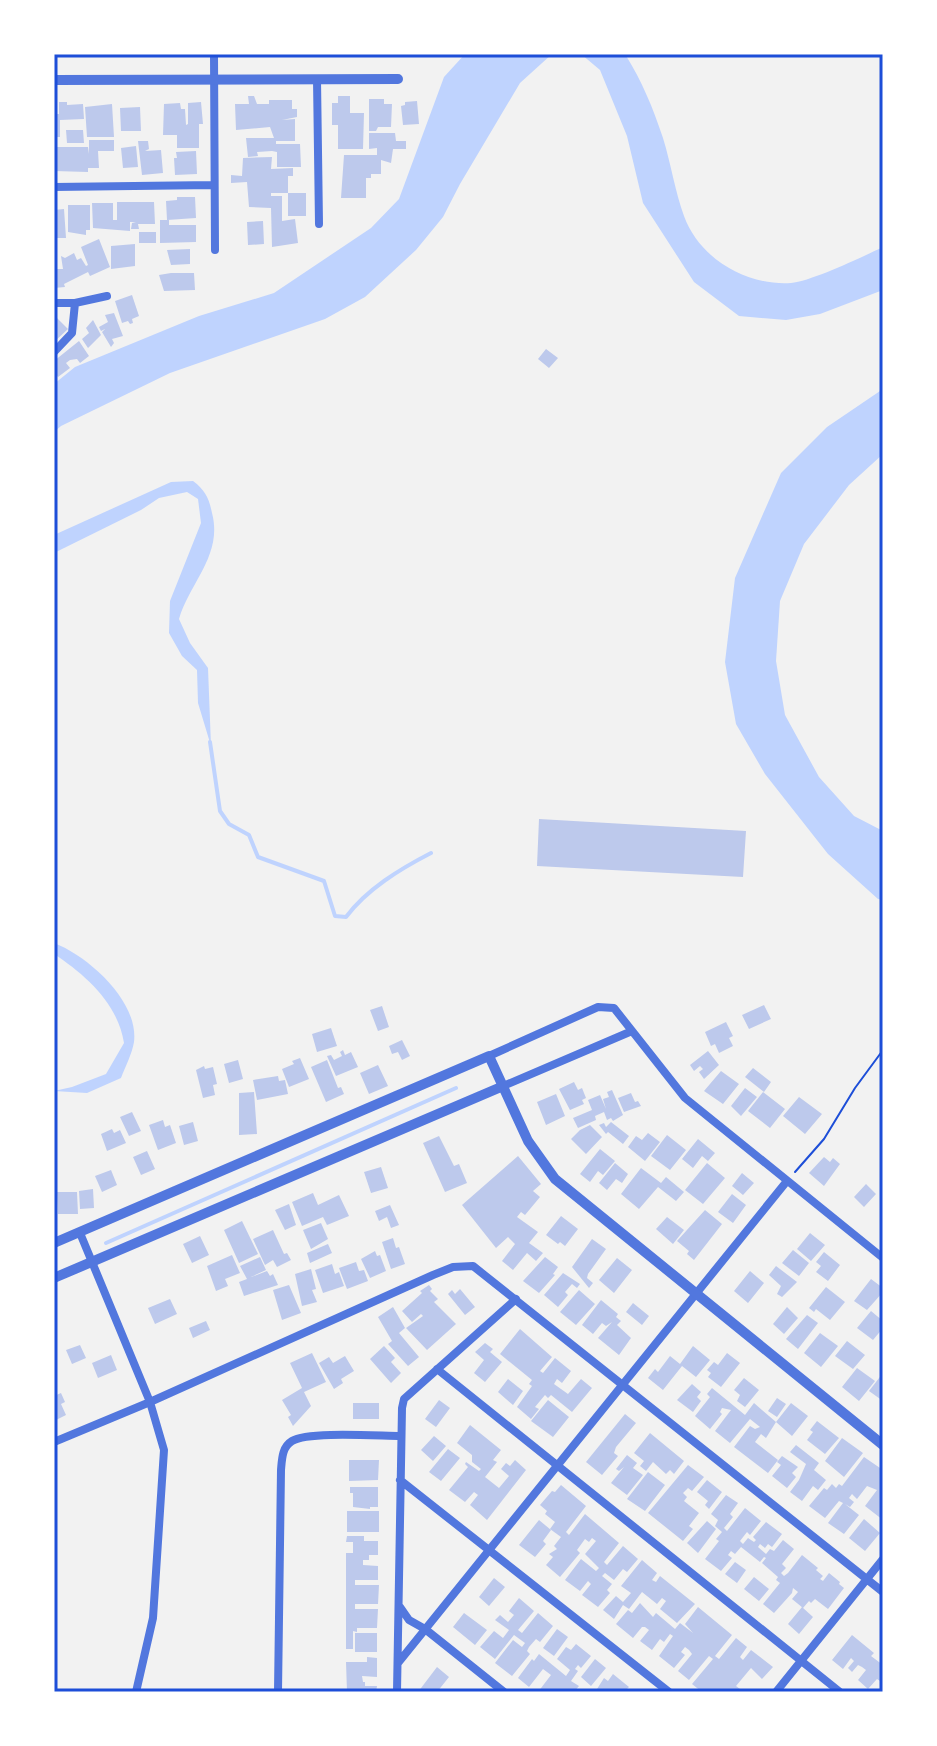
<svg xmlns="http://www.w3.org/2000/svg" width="937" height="1746" font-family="'PT Sans Narrow',sans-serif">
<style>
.water{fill:#bfd3fe}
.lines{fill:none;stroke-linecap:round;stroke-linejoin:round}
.stream{stroke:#bfd3fe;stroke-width:4}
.building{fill:#bdc9ec}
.path{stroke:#1d4ed8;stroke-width:2}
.minor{stroke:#5277de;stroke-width:8}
.tertiary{stroke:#5277de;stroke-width:10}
.neatline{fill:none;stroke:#1d4ed8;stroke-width:3}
</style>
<rect width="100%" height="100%" fill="#f2f2f2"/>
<path class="water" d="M 465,54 L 552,54 L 520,83 L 460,184 L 443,217 L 416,250 L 365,297 L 325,319 L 170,373 L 61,426 L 54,432 L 54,384 L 75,367 L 199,316 L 274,293 L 371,228 L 399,199 L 444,77 Z
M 581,54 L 625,54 C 642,81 653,108 663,138 C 671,164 675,191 684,216 C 699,258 746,286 791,283 C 812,281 862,257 883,247 L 883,290 L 820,314 L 786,320 L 739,316 L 694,282 L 643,203 L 627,136 L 600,70 Z
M 883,389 L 883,454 L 849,485 L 804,544 L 780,601 L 776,661 L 785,715 L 819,777 L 854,816 L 883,831 L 883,900 L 878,899 L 828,854 L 765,774 L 736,724 L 725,662 L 735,578 L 781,473 L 827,427 Z
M 193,481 C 205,490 209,498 212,513 C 223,555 190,582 179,619 L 190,643 L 208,668 L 211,746 L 198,703 L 197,670 L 182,656 L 169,633 L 170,601 L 201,523 L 198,499 L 187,492 L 159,498 L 141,510 L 54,553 L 54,535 L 171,482 Z
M 54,943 C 88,956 139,1001 134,1042 C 132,1054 125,1067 121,1078 L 87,1093 L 54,1091 L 72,1087 L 106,1074 L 124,1043 C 118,1004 86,975 54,954 Z"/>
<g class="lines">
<path class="stream" d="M 210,742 L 220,811 L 229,824 L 249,835 L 258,857 L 324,881 L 335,916 L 346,917 C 367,889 400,869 431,853
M 106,1243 L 456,1088"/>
</g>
<path class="building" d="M 248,96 L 254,96 L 257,104 L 269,104 L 269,100 L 292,100 L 292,109 L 297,109 L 297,117 L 282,120 L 295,119 L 295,141 L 276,141 L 276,144 L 300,144 L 301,167 L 277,167 L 277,152 L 272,151 L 257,152 L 258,156 L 248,157 L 246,138 L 274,138 L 270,127 L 236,130 L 235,104 L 249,104 Z
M 338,96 L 350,96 L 350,113 L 364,113 L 363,149 L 338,149 L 338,125 L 332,125 L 332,103 L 338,103 Z
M 369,99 L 384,99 L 384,104 L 392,104 L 391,127 L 378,127 L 376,131 L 369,131 Z
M 417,101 L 419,124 L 403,125 L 401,106 L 405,105 L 405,102 Z
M 59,102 L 67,102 L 67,105 L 83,104 L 84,119 L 60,120 L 60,137 L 54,137 L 54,114 L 59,114 Z
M 201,102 L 203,124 L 199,124 L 199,148 L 177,148 L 177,135 L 163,135 L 164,104 L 180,103 L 181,109 L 185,109 L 186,125 L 188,124 L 188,103 Z
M 112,104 L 114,137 L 87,137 L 85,107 Z
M 140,107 L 141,131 L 121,131 L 120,108 Z
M 66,130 L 83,130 L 84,143 L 67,143 Z
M 369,133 L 395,133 L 396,141 L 406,141 L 406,149 L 393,149 L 391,163 L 381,160 L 381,174 L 371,174 L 371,178 L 366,178 L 366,198 L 341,198 L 344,155 L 377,155 L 377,148 L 369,149 Z
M 89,140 L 114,140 L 114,151 L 98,151 L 99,168 L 88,168 L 88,172 L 54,171 L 54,143 L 57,144 L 57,147 L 88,147 L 89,154 Z
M 138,141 L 148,141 L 149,149 L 145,151 L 161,150 L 163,173 L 142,175 Z
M 136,146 L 138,167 L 123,168 L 121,148 Z
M 196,151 L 197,174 L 175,175 L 174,158 L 177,158 L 176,152 Z
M 272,157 L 271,169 L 293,168 L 293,176 L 288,176 L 288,193 L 271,193 L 271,196 L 282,196 L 282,221 L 295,219 L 298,243 L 272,247 L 271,208 L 249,207 L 247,182 L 231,183 L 231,175 L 242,176 L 243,158 Z
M 288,193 L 306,193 L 306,216 L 288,216 Z
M 177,197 L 195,197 L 196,218 L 167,220 L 166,201 L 177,200 Z
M 117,202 L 154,202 L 155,224 L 138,224 L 139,229 L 131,229 L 132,223 L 136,222 L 130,222 L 130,231 L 93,228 L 92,203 L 113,203 L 113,220 L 117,220 Z
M 68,205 L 90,205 L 90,230 L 86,230 L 86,235 L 68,232 Z
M 64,209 L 66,238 L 54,238 L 54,210 Z
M 160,220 L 169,220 L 169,225 L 196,225 L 196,242 L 160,243 Z
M 263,221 L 264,244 L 248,245 L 247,222 Z
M 139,232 L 156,232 L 156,243 L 139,243 Z
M 99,239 L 110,267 L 90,276 L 88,272 L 64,284 L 65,287 L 54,288 L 54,269 L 63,269 L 61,256 L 65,258 L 74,253 L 77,260 L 81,258 L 86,266 L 88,265 L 81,247 Z
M 135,244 L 135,266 L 111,269 L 111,246 Z
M 190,249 L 190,264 L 171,265 L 167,250 Z
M 171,273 L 194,273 L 195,290 L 164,291 L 159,275 Z
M 132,295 L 139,316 L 132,319 L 133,323 L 130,324 L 128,321 L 122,323 L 115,301 Z
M 114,313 L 123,336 L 112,339 L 114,343 L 111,347 L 102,332 L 105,329 L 101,331 L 99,327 L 108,322 L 105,315 Z
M 54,315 L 68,329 L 54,342 Z
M 93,320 L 101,335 L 88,348 L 82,339 L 89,333 L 86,328 Z
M 79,341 L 89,356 L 80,363 L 77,359 L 70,360 L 66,363 L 70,368 L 58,377 L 54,372 L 54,361 Z
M 546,349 L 558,358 L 549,368 L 538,359 Z
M 539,819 L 746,831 L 743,877 L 537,866 Z
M 764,1005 L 771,1019 L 749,1029 L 742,1015 Z
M 382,1006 L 389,1027 L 378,1031 L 370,1010 Z
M 726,1022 L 733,1036 L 729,1038 L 733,1046 L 719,1053 L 715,1044 L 711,1046 L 705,1032 Z
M 331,1028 L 337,1046 L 317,1052 L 312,1034 Z
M 402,1040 L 410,1056 L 402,1060 L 398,1052 L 392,1054 L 389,1046 Z
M 343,1050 L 345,1055 L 351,1052 L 358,1067 L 336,1076 L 327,1056 L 331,1055 L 334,1060 L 342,1056 L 340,1052 Z
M 708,1051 L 719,1065 L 704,1079 L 699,1072 L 703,1069 L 700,1066 L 694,1071 L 690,1065 Z
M 300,1058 L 309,1079 L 289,1087 L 282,1069 L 294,1064 L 292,1061 Z
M 238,1060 L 243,1079 L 229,1083 L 224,1064 Z
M 327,1060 L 338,1088 L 341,1087 L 344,1094 L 326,1102 L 311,1067 Z
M 378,1065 L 388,1086 L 369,1094 L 360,1073 Z
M 204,1066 L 205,1069 L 213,1067 L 217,1084 L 213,1085 L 215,1095 L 203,1098 L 196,1070 Z
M 753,1068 L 771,1082 L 764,1092 L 745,1077 Z
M 721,1071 L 739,1084 L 723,1104 L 704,1091 Z
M 278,1076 L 279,1081 L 285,1080 L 288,1094 L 257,1100 L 253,1080 Z
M 574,1082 L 578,1090 L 582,1088 L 586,1098 L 582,1100 L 584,1104 L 570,1110 L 559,1089 Z
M 745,1088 L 757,1097 L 741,1116 L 731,1106 Z
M 612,1090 L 623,1115 L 613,1121 L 611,1118 L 607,1120 L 604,1112 L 595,1116 L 596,1120 L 578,1128 L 573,1118 L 592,1110 L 588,1100 L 600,1095 L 606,1109 L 603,1099 L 609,1097 L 607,1092 Z
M 254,1092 L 257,1134 L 239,1135 L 239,1093 Z
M 763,1092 L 785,1109 L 770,1128 L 748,1111 Z
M 631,1093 L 635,1102 L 638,1101 L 641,1106 L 624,1112 L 618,1098 Z
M 556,1094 L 565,1116 L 546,1125 L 537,1102 Z
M 799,1097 L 822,1114 L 805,1134 L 783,1116 Z
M 132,1112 L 141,1131 L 129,1136 L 120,1117 Z
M 163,1120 L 165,1127 L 170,1125 L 176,1143 L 158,1150 L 149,1125 Z
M 193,1122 L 198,1141 L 184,1145 L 179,1126 Z
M 611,1122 L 629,1136 L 623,1144 L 608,1132 L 606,1134 L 599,1125 L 604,1123 L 606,1127 Z
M 590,1125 L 602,1137 L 586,1154 L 571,1139 L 580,1130 Z
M 112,1129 L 114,1133 L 120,1130 L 126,1143 L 107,1151 L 101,1134 Z
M 648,1133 L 660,1142 L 645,1161 L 628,1147 L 636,1136 L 642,1140 Z
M 667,1135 L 686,1150 L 670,1170 L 651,1156 Z
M 439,1136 L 454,1166 L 459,1164 L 467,1183 L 445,1192 L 423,1143 Z
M 698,1139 L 715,1153 L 708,1161 L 702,1156 L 693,1168 L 682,1159 Z
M 600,1149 L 615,1161 L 603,1175 L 598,1171 L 590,1182 L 580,1174 Z
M 147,1151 L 155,1169 L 141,1175 L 133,1157 Z
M 518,1156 L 541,1184 L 533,1191 L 540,1197 L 525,1215 L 521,1212 L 517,1217 L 538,1232 L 529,1243 L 543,1253 L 536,1261 L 527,1253 L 513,1270 L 502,1261 L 515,1244 L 508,1237 L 496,1248 L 462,1205 Z
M 824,1157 L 830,1162 L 833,1158 L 840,1164 L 824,1186 L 809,1173 Z
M 615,1163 L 628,1174 L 622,1183 L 616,1179 L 607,1190 L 599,1183 Z
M 707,1163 L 725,1178 L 703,1204 L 685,1190 Z
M 381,1167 L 388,1188 L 371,1193 L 364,1172 Z
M 641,1168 L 661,1183 L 666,1177 L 684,1192 L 676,1201 L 658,1187 L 639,1209 L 621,1194 Z
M 111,1170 L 117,1185 L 102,1192 L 95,1176 Z
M 742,1173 L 754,1183 L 743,1195 L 732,1186 Z
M 866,1184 L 876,1194 L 864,1207 L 854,1197 Z
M 93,1189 L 94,1208 L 80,1209 L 79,1191 Z
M 57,1192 L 77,1192 L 78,1214 L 58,1214 Z
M 313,1193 L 318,1205 L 339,1195 L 349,1216 L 327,1225 L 323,1217 L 302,1226 L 292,1202 Z
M 732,1194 L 746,1205 L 733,1223 L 718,1212 Z
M 289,1204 L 296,1225 L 285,1230 L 275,1210 Z
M 390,1205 L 399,1225 L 391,1228 L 387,1217 L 379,1221 L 375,1211 Z
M 705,1210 L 722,1224 L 694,1260 L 687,1254 L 689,1251 L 677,1241 Z
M 561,1216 L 578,1229 L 565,1246 L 560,1242 L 558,1244 L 546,1235 Z
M 667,1217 L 684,1230 L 673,1244 L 656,1229 Z
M 242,1221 L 258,1254 L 239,1263 L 224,1230 Z
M 321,1223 L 328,1239 L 311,1249 L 303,1230 Z
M 273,1230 L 284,1254 L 287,1253 L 291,1260 L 277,1267 L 273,1260 L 265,1265 L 253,1239 Z
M 810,1233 L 825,1245 L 811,1261 L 797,1249 Z
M 200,1236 L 209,1255 L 192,1263 L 183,1244 Z
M 393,1238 L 396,1248 L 399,1247 L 405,1264 L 391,1269 L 382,1242 Z
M 592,1239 L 606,1249 L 588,1274 L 587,1278 L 593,1283 L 589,1288 L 572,1267 Z
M 328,1244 L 332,1253 L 310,1263 L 307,1253 Z
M 793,1250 L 809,1263 L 799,1276 L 782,1263 Z
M 375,1251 L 377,1256 L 380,1255 L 386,1271 L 370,1278 L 361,1259 Z
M 824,1252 L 840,1265 L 828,1281 L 816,1272 L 821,1266 L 816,1262 Z
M 232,1255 L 240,1273 L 225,1279 L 228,1286 L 216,1291 L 207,1266 Z
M 260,1257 L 266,1270 L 251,1277 L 267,1271 L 270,1276 L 273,1274 L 278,1285 L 244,1296 L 239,1282 L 247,1279 L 240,1266 Z
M 545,1257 L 558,1267 L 553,1274 L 555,1275 L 539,1293 L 523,1281 Z
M 617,1258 L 632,1270 L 614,1293 L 599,1280 Z
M 356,1262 L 359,1271 L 364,1270 L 368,1281 L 347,1289 L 339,1268 Z
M 332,1264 L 335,1274 L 339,1272 L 344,1286 L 323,1293 L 315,1270 Z
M 776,1266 L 797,1282 L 782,1297 L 777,1294 L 781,1286 L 769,1275 Z
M 311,1269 L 316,1289 L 312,1290 L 317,1302 L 302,1306 L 295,1274 Z
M 750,1271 L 764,1283 L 748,1303 L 734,1291 Z
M 563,1273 L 580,1284 L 577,1288 L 572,1284 L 565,1292 L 568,1295 L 558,1307 L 544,1295 Z
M 871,1279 L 883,1288 L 883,1292 L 867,1310 L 854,1301 Z
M 289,1285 L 301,1313 L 282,1320 L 273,1290 Z
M 429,1285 L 432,1289 L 430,1291 L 438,1299 L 434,1302 L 456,1324 L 427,1350 L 406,1328 L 423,1316 L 421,1314 L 412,1322 L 402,1311 L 422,1293 L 420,1291 Z
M 826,1287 L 845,1302 L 830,1320 L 816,1309 L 814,1312 L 809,1308 Z
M 460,1289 L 475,1307 L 465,1315 L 448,1294 L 452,1290 L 455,1294 Z
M 579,1290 L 595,1304 L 576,1325 L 560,1312 Z
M 170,1299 L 177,1314 L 155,1324 L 148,1308 Z
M 601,1300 L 618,1314 L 616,1317 L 621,1321 L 617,1325 L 631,1338 L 619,1355 L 598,1338 L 612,1322 L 606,1326 L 602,1323 L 593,1334 L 582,1325 Z
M 633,1303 L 649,1316 L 642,1325 L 626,1312 Z
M 393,1307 L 405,1328 L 399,1333 L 419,1357 L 408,1366 L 388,1344 L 392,1341 L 378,1317 Z
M 787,1307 L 798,1318 L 784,1334 L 773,1324 Z
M 871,1311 L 883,1321 L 883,1328 L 873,1340 L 857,1328 Z
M 807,1315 L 818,1323 L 798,1349 L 786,1339 Z
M 206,1321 L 210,1330 L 193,1338 L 189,1328 Z
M 520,1329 L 552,1357 L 540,1371 L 543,1373 L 555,1358 L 571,1371 L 562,1383 L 557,1379 L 554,1384 L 568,1394 L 581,1379 L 592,1388 L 572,1412 L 551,1395 L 548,1398 L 545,1395 L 535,1407 L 539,1409 L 531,1419 L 517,1407 L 532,1386 L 529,1384 L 532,1380 L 500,1354 Z
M 820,1333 L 838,1346 L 821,1367 L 804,1353 Z
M 847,1341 L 865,1355 L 853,1369 L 835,1356 Z
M 485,1343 L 493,1349 L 490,1352 L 502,1362 L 485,1382 L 474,1373 L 484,1360 L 475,1352 Z
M 80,1345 L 86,1358 L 72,1364 L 66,1350 Z
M 384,1346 L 395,1358 L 391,1362 L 401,1373 L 391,1383 L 370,1359 Z
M 693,1346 L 710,1360 L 696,1377 L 682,1366 L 663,1390 L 648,1378 L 655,1369 L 658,1372 L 670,1356 L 680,1364 Z
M 312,1353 L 326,1382 L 304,1392 L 311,1406 L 293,1426 L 288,1417 L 291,1415 L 282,1400 L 302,1388 L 290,1363 Z
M 727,1353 L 740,1363 L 721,1387 L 708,1377 L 711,1373 L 707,1370 L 714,1362 L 718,1365 Z
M 111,1355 L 117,1370 L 98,1378 L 92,1363 Z
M 345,1356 L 354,1371 L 341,1379 L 343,1383 L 334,1389 L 319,1363 L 329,1357 L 333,1363 Z
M 857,1368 L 875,1381 L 859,1401 L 842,1387 Z
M 883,1373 L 883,1401 L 869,1391 Z
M 744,1378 L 759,1390 L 745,1407 L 737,1401 L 740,1395 L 734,1390 Z
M 508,1379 L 523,1391 L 513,1405 L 498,1392 Z
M 692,1384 L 701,1392 L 697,1397 L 701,1401 L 693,1412 L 677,1400 Z
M 712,1388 L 745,1415 L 754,1403 L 776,1422 L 766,1438 L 761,1434 L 755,1442 L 778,1460 L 768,1473 L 734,1447 L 750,1426 L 755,1429 L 760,1427 L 750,1419 L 730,1443 L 715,1431 L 731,1410 L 722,1408 L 720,1412 L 722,1414 L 710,1429 L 695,1416 L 710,1397 L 707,1394 Z
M 61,1393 L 65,1402 L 61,1404 L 66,1415 L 54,1421 L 54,1396 Z
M 777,1398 L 786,1404 L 777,1417 L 768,1411 Z
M 439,1400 L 450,1408 L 436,1427 L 425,1419 Z
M 548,1400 L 569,1417 L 553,1437 L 531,1421 Z
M 353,1403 L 379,1403 L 379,1419 L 353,1419 Z
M 791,1403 L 808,1416 L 792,1436 L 776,1422 Z
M 625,1414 L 636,1423 L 616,1447 L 614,1453 L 618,1456 L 602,1475 L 586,1462 Z
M 817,1421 L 839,1438 L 825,1454 L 807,1440 L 813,1432 L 810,1430 Z
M 470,1425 L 501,1450 L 493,1460 L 497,1462 L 485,1477 L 499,1488 L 509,1476 L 501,1469 L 506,1463 L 510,1466 L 515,1460 L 526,1470 L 487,1520 L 470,1505 L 478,1495 L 474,1492 L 465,1502 L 449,1490 L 468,1467 L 465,1464 L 466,1462 L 479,1471 L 481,1469 L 472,1462 L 472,1455 L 457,1443 Z
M 650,1433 L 684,1461 L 674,1474 L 670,1470 L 666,1474 L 653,1462 L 646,1471 L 640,1466 L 644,1461 L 634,1453 Z
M 434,1436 L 446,1446 L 433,1461 L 421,1450 Z
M 842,1438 L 863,1453 L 844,1477 L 825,1461 Z
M 796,1445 L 819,1463 L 814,1470 L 826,1480 L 818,1490 L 813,1486 L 802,1501 L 790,1492 L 799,1480 L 806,1464 L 790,1452 Z
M 448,1449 L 460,1458 L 441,1481 L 429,1472 Z
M 627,1455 L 637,1463 L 633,1468 L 643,1475 L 627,1495 L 611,1483 L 624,1467 L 619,1471 L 616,1469 Z
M 782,1456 L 798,1467 L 792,1473 L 796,1477 L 787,1488 L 772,1476 L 781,1465 L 777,1462 Z
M 864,1457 L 883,1470 L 881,1493 L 883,1520 L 865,1506 L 877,1490 L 867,1486 L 857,1499 L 852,1494 L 849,1498 L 854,1502 L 850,1507 L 845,1504 L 859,1515 L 844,1534 L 828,1523 L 843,1503 L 839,1501 L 825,1518 L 809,1506 L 824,1488 L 827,1490 L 832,1484 L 836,1488 L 839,1484 L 842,1486 Z
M 349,1460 L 379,1460 L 378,1480 L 349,1481 Z
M 688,1465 L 704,1477 L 692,1491 L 688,1488 L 683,1493 L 687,1497 L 684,1501 L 699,1513 L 689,1526 L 693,1529 L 683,1541 L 648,1513 Z
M 648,1472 L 665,1485 L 645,1511 L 627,1499 Z
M 707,1480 L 722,1492 L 709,1509 L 705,1505 L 708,1501 L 697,1492 Z
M 561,1485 L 586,1506 L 566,1532 L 569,1535 L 585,1514 L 619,1543 L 604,1562 L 607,1565 L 623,1546 L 638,1559 L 627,1572 L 623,1569 L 614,1580 L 605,1573 L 602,1576 L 612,1584 L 607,1590 L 610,1593 L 598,1607 L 582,1595 L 591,1584 L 588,1581 L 580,1591 L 565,1580 L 581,1559 L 596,1571 L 599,1568 L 585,1554 L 596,1541 L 592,1538 L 589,1542 L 585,1539 L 577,1550 L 580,1553 L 560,1577 L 546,1565 L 553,1557 L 549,1554 L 557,1549 L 554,1546 L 561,1537 L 550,1529 L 555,1522 L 545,1514 L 547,1511 L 540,1505 L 552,1491 L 555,1492 Z
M 350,1487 L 378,1487 L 378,1507 L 370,1507 L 370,1509 L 353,1507 L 353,1493 L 350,1493 Z
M 726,1495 L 738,1503 L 730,1514 L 733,1517 L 724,1528 L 727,1531 L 745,1508 L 761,1521 L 750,1535 L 747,1532 L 740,1541 L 743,1544 L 748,1538 L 754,1542 L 756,1540 L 753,1537 L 766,1522 L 782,1534 L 772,1547 L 768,1544 L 765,1548 L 760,1544 L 758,1547 L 766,1554 L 770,1549 L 774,1551 L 783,1540 L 794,1549 L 782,1564 L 786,1568 L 781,1573 L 784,1576 L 788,1573 L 802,1555 L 818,1568 L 816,1570 L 823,1576 L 820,1579 L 823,1581 L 829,1573 L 840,1582 L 839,1584 L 844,1588 L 828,1609 L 815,1599 L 811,1603 L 809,1601 L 803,1608 L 792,1599 L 798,1592 L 793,1588 L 792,1593 L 774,1613 L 763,1604 L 780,1583 L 776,1580 L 778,1577 L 762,1563 L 766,1558 L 764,1557 L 760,1562 L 741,1547 L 735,1554 L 731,1551 L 728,1555 L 732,1558 L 721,1571 L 705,1559 L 719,1541 L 716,1539 L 722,1532 L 715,1526 L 718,1520 L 711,1514 Z
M 347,1511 L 379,1511 L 379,1532 L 347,1532 Z
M 864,1519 L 880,1533 L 865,1551 L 849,1538 Z
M 539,1520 L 551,1530 L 543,1541 L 546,1544 L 535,1557 L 519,1545 Z
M 707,1521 L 716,1529 L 698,1553 L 687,1543 Z
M 347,1536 L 364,1536 L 364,1541 L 378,1541 L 378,1555 L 369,1555 L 369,1560 L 363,1560 L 363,1565 L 378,1566 L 378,1580 L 355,1580 L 355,1585 L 379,1585 L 378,1604 L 355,1604 L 355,1609 L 378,1609 L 377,1628 L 357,1628 L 357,1632 L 353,1631 L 353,1649 L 346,1649 L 346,1553 L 353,1553 L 353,1542 L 346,1542 Z
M 642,1560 L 657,1573 L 652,1580 L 656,1582 L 660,1576 L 695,1604 L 677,1623 L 660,1609 L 666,1601 L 662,1598 L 657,1604 L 642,1592 L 629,1609 L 623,1605 L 614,1619 L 603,1610 L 616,1596 L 623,1602 L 631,1593 L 621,1586 Z
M 735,1562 L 746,1570 L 737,1583 L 725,1574 Z
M 754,1577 L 769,1589 L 759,1601 L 744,1589 Z
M 494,1578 L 505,1587 L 489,1606 L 479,1597 Z
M 519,1598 L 534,1611 L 518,1630 L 522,1633 L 538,1613 L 553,1626 L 540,1642 L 536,1639 L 529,1647 L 527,1651 L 530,1654 L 512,1676 L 495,1663 L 513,1640 L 522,1647 L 525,1643 L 514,1635 L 495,1659 L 480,1647 L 494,1631 L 503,1638 L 509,1630 L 495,1620 L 500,1615 L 508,1622 L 514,1615 L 509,1611 Z
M 640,1603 L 653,1617 L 656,1613 L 675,1629 L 680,1623 L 693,1633 L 685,1624 L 698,1607 L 732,1635 L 715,1656 L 719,1659 L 736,1638 L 747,1647 L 740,1657 L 743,1660 L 751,1650 L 773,1667 L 762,1679 L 751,1668 L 736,1686 L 740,1689 L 738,1692 L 702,1692 L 692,1684 L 713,1659 L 709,1656 L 689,1680 L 678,1671 L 692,1654 L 689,1650 L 685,1647 L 681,1652 L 685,1655 L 674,1668 L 659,1656 L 673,1636 L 670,1634 L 664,1642 L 660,1639 L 652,1650 L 640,1641 L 649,1630 L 645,1627 L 642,1627 L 633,1638 L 616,1624 L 628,1610 L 632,1613 Z
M 802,1607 L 813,1617 L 799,1634 L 788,1624 Z
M 464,1613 L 487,1630 L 475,1645 L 453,1627 Z
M 557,1629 L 568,1637 L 554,1656 L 543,1648 Z
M 355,1633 L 377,1633 L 377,1652 L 355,1652 Z
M 852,1635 L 874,1653 L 871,1656 L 883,1665 L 883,1678 L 880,1681 L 877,1679 L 868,1689 L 858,1680 L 866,1670 L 862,1667 L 858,1665 L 852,1672 L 848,1668 L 854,1661 L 851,1658 L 843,1669 L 832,1660 Z
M 576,1644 L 591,1656 L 581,1668 L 578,1665 L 575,1669 L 578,1671 L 571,1681 L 579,1686 L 574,1692 L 538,1692 L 551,1675 L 543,1669 L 529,1687 L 518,1678 L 532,1659 L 534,1661 L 539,1654 L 566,1676 L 570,1670 L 557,1659 L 566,1647 L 571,1650 Z
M 367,1657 L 377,1658 L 377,1677 L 362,1676 L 363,1682 L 365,1682 L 365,1686 L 377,1686 L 376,1692 L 347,1692 L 346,1662 L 367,1662 Z
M 595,1659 L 606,1668 L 591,1686 L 581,1677 Z
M 437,1667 L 449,1677 L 437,1692 L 418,1692 Z
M 613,1674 L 629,1687 L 624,1692 L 600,1692 L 597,1689 L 604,1678 L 608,1681 Z"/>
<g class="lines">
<path class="path" d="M 795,1172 L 824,1139 L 855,1088 L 883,1050"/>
<path class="minor" d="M 214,54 L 215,250
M 317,79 L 319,224
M 54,187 L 214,185
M 54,303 L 75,303 L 107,296
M 54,352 L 72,333 L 75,303
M 489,1056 L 598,1007 L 614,1008 L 685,1098 L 883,1258
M 501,1087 L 632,1031
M 80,1233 L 150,1402 L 164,1450 L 153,1618 L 136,1692
M 437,1369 L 840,1692
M 54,1442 L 150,1402 L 433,1275 L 453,1267 L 473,1266 L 883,1592
M 400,1480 L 669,1692
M 400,1607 L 409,1620 L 425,1629 L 504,1692
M 398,1663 L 787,1181
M 278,1692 L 281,1470 C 282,1459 282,1447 292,1441 C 308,1431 379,1436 401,1436
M 397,1692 L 402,1408 L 404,1399 L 516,1299
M 776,1692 L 883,1559"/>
<path class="tertiary" d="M 54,80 L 398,79
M 54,1243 L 489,1056 L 528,1141 L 555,1179 L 883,1445
M 54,1278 L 501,1087"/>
</g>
<rect width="937" height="1746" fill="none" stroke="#ffffff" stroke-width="112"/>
<rect x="56" y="56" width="825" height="1634" class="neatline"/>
</svg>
